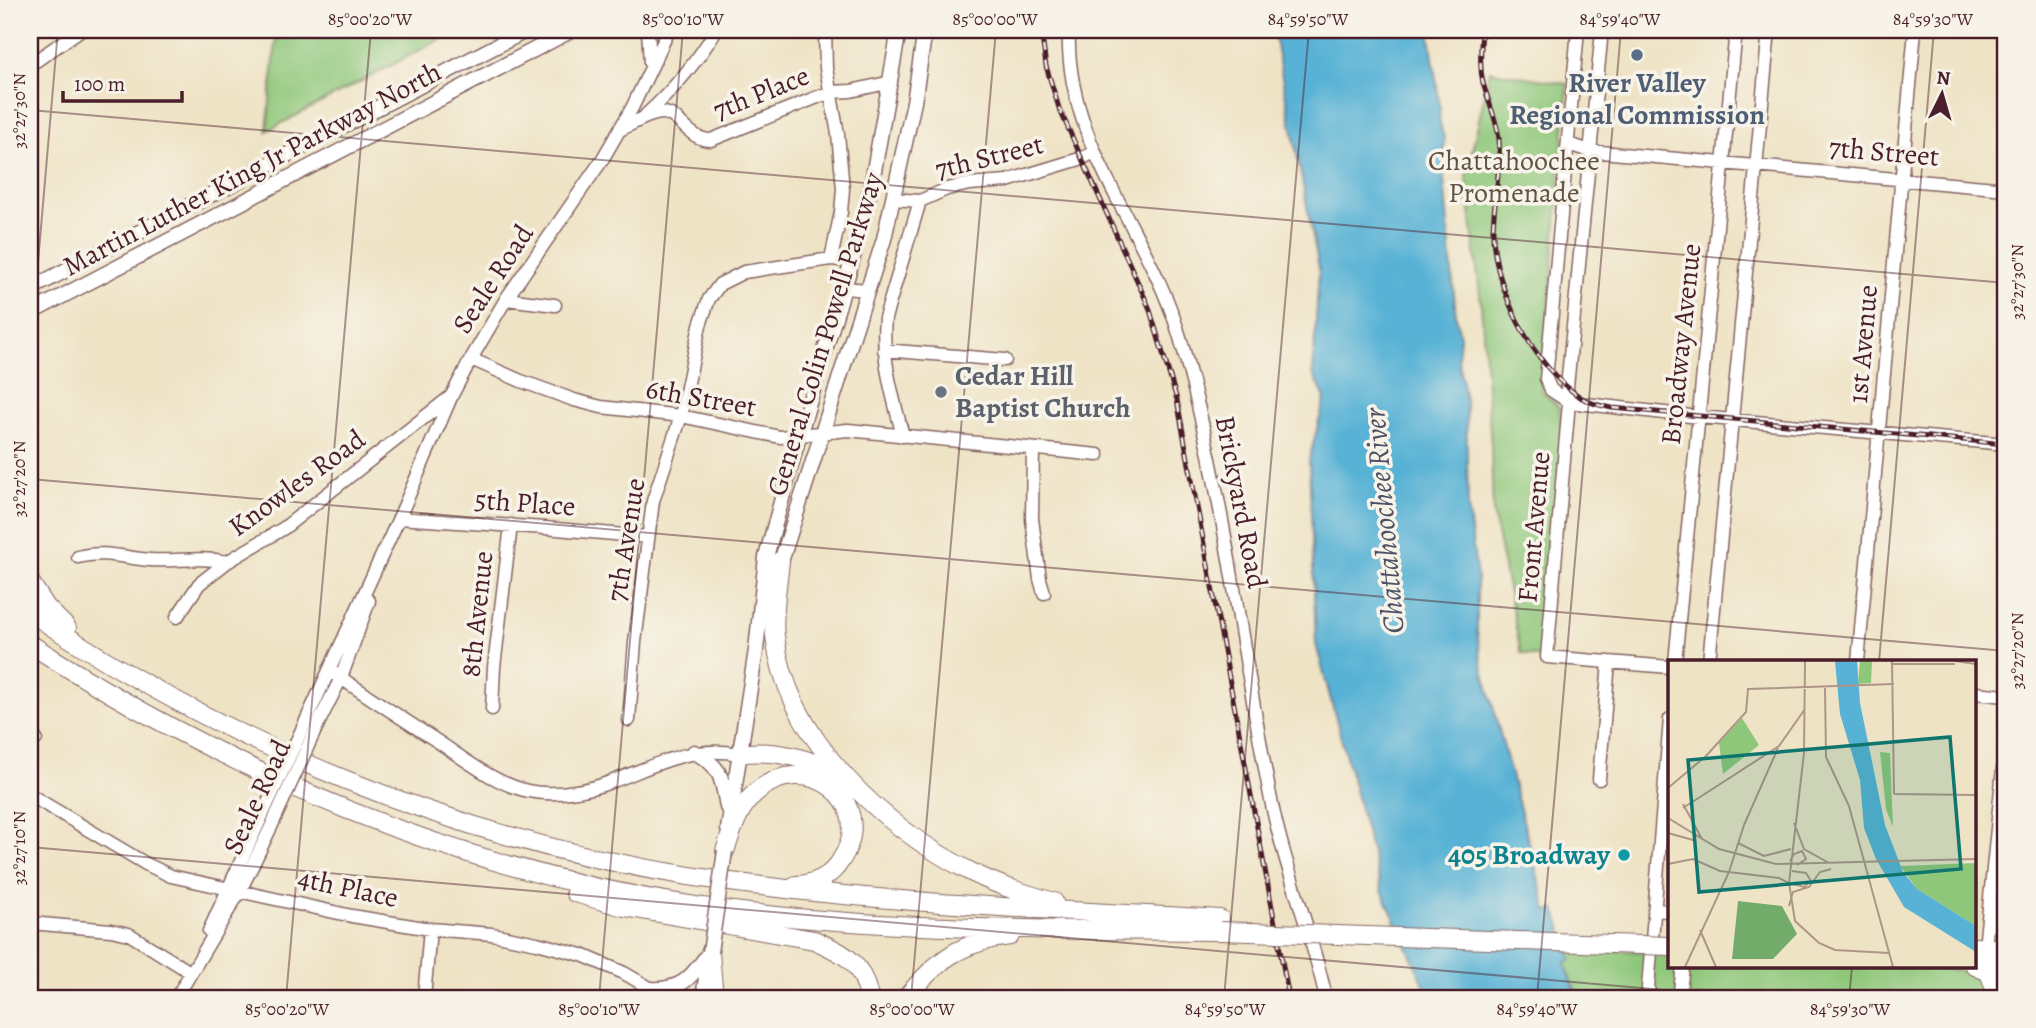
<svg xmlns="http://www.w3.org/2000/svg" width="2036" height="1028" font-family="Alegreya,serif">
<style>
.green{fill:#8fc77a;stroke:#6c7352;stroke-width:2}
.water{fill:#58b2d5;stroke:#516880;stroke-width:2}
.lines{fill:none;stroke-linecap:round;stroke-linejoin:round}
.minor-casing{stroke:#846461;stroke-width:15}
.major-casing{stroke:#846461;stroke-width:17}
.highway-casing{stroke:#846461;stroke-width:20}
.minor{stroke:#fff;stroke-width:12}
.major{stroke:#fff;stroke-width:14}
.highway{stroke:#fff;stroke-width:18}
.rail-casing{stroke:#4a1f2b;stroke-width:5}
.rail{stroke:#f7f3e8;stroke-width:2.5;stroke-dasharray:8;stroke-linecap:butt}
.minor-bridge-casing{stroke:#846461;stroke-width:15;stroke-linecap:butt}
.major-bridge-casing{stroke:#846461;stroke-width:17;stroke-linecap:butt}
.highway-bridge-casing{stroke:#846461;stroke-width:20;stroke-linecap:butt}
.minor-bridge{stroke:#fff;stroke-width:12}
.major-bridge{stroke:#fff;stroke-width:14}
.highway-bridge{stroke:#fff;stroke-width:18}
.ticks{fill:none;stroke:#4a1f2b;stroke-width:2;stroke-opacity:0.45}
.service-dot{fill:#5c6f8a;stroke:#f7f3e8;stroke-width:2.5}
.worship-dot{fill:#6b7280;stroke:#f7f3e8;stroke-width:2.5}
.culture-dot{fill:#0f9aa8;stroke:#f7f3e8;stroke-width:2.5}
.labels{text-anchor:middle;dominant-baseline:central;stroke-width:7;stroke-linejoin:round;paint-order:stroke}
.service-label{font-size:28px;font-weight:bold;fill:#4e5e75;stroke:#f7f3e8}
.street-label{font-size:28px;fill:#4a1f2b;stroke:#f7f3e8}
.park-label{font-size:28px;fill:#5f5143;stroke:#f7f3e8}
.worship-label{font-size:28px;font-weight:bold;fill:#5b616d;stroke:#f7f3e8;text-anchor:start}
.culture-label{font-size:28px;font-weight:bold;fill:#0d838f;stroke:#f7f3e8;text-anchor:end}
.water-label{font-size:30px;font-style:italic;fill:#4f5266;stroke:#f7f3e8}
.inset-road{fill:none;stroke:#ad9587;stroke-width:2}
.view{fill:#0f766e;fill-opacity:0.15;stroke:#0f766e;stroke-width:3.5}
.inset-edge{fill:none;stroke:#4a1f2b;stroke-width:3.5}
.neatline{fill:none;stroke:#4a1f2b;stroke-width:2.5}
.ticks-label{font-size:18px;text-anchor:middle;fill:#4a1f2b}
</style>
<rect width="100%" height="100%" fill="#f7f3e8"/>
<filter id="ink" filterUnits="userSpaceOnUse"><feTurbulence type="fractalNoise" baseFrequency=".0143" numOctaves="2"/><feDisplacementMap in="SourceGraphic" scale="14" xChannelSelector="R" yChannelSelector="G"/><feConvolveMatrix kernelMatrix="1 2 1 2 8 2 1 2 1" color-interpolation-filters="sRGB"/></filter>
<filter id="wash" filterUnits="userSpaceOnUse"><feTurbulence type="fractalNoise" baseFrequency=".00686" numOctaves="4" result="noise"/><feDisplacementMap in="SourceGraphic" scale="28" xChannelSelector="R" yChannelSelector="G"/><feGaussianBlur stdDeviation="1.57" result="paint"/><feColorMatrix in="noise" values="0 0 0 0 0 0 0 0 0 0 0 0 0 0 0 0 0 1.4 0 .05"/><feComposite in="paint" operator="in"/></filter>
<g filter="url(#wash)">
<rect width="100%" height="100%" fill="#efe3c5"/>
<path class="green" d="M 277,30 L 458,30 L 267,131 Z
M 1490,71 L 1568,84 L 1542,391 L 1559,407 L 1563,432 L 1541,658 L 1521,653 L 1493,513 L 1491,446 L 1481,303 L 1466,177 Z
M 1569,950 L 1670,952 L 1670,967 L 1915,967 L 1975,972 L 1986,978 L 2006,980 L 2006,998 L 1578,998 L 1565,963 Z"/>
<path class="water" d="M 1273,30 L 1429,30 L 1440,107 L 1439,120 L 1444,138 L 1444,180 L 1456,317 L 1460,337 L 1458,359 L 1466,405 L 1468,507 L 1477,577 L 1477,632 L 1482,665 L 1547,911 L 1555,909 L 1572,960 L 1565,963 L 1578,998 L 1430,998 L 1382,891 L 1316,644 L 1309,460 L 1325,398 L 1313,373 L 1319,268 Z"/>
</g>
<g filter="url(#ink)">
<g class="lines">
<g class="minor-casing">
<path id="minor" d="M 648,30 L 650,63
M 825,30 L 826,68 L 838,134 L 843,189 L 841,212 L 831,259
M 1069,30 C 1064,143 1148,230 1179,334 C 1223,484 1240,642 1270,795 C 1283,864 1311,929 1326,998
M 1602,30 L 1567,387 L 1569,402 L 1547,657 L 1670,667
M 30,65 L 80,30
M 646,115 C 673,90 697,62 716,30
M 620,130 C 632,124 649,113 663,113 C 679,113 688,140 711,140 L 830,92 L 851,91 L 891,82
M 1568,144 L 1590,151 L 2006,189
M 894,199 L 920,201 L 947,189 L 970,184 L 1007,181 L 1083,158 L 1094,152
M 844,288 L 868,290
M 506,299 L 555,305
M 884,350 L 1005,360
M 471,359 L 521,381 L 574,400 L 601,407 L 681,416 L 780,437 L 848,430 L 1098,455
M 1569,402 L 1699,417 L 2006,444
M 1569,402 L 1551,390 L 1546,379 L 1578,30
M 903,436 C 893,397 881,358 885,318 L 920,201
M 1033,449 L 1032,519 L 1040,579 L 1044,593
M 399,518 L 545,528 L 648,537
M 78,557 C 102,550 125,558 150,560 C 178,562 198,556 227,562
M 177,617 L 199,584 L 227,562 L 284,528 L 449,398
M 1675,662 L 1736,30
M 1709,662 L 1769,30
M 1858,662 L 1915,30
M 329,670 C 366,695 403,719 440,743 C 467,761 496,784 528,791 C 550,796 580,792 602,785 C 650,769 686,744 739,754
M 1975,693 L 2006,696
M 492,709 L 494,667 L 511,525
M 629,720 L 635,642 L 653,501 L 681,416 L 700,325 L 709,299 L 720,284 L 744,272 L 831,259 L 852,261
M 305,723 L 399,518 L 452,395 L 471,359 L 506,299 L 602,160 L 632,108 L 669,30
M 317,726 L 341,678 L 369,601
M 30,742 L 36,739
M 1599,779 L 1609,662
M 30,795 L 146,864 L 171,876 L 352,916 L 430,929 L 492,934 L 537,943 L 582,955 L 624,973 L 667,998
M 1654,910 L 1670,911
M 30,923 L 111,930 L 129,934 L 190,972
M 209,931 L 259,822
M 1979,946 L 1985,948 L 2006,739
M 176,998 L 240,891 L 271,827
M 424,998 L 430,929
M 1650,998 L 1648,988 L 1670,719
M 1679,998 L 1683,967"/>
</g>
<g class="major-casing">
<path id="major" d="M 30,289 L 527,30
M 30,313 L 572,30
M 778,571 L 884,239 L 914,102 L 925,30
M 694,752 C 722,766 722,779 727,807
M 728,829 L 756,650 L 766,557 L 799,436 L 852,261 L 872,182 L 899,30
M 651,989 C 684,991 692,975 710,952
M 703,998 L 707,971"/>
</g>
<g class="highway-casing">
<path id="highway" d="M 780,561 C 778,583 772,614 775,636 C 787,740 884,828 973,873 C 999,886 1026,894 1054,902
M 30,582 L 46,607 L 67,628
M 30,612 C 222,743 459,840 689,876 C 864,903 1043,909 1220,919
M 30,644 C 231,774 457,870 695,906 C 869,931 1045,930 1220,931
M 739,754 C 772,749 812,757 839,777
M 725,851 C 732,831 738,809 754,794 C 804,747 880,800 841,860 C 831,877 815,884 796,885
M 575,893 L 624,907 L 814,940 C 846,954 862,962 869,998
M 1975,947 L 2006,949
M 710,952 L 714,998
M 1978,963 L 2006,966
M 1975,966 L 1989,972 L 1995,989
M 906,998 C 937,960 960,942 1010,936"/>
</g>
<use href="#minor" class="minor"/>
<use href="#major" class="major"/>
<use href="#highway" class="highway"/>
<g class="rail-casing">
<path id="rail" d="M 1041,30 L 1046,66 L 1059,108 L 1149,307 L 1177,400 L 1289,998
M 1482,30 C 1481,48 1479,65 1483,83 C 1488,101 1497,120 1499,139 C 1501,169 1494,200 1493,230 C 1492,286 1534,369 1582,398 C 1591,404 1602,406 1612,408 L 2006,444"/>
</g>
<use href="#rail" class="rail"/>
<g class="minor-bridge-casing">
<path id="minor-bridge" d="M 259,822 L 305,723
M 271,827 L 317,726"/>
</g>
<g class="major-bridge-casing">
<path id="major-bridge" d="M 710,952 L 725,851"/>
</g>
<g class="highway-bridge-casing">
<path id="highway-bridge" d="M 1220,931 L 1670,946"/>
</g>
<use href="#minor-bridge" class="minor-bridge"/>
<use href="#major-bridge" class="major-bridge"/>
<use href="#highway-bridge" class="highway-bridge"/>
</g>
</g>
<path class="ticks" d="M 30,110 L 2006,283M 30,355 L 58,30M 30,479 L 2006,651M 1879,662 L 1934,30M 30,847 L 1756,998M 286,998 L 371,30M 599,998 L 683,30M 911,998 L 996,30M 1224,998 L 1309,30M 1537,998 L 1621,30M 1849,998 L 1852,967"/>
<circle class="service-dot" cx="1637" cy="55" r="7"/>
<circle class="worship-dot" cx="941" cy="392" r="7"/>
<circle class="culture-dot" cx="1624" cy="855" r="7"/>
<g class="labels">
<g class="service-label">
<text x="1637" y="83">River Valley<tspan x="1637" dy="32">Regional Commission</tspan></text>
</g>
<g class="street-label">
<text transform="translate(761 93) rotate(-22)">7th Place</text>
<text transform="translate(1884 152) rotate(5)">7th Street</text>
<text transform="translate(989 157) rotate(-14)">7th Street</text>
<text transform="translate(252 169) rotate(-28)">Martin Luther King Jr Parkway North</text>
<text transform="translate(493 279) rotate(-57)">Seale Road</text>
<text transform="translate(825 334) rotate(-73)">General Colin Powell Parkway</text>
<text transform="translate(1681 344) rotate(-84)">Broadway Avenue</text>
<text transform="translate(1863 344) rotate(-85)">1st Avenue</text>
<text transform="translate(701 398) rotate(10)">6th Street</text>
<text transform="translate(297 483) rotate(-36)">Knowles Road</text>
<text transform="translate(1241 502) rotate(79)">Brickyard Road</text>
<text transform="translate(525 503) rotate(4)">5th Place</text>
<text transform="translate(1534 527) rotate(-85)">Front Avenue</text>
<text transform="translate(626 540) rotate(-81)">7th Avenue</text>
<text transform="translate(477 614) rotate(-84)">8th Avenue</text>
<text transform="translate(257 797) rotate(-65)">Seale Road</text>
<text transform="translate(348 888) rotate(12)">4th Place</text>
</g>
<g class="park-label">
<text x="1514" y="161">Chattahoochee<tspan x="1514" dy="32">Promenade</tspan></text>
</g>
<g class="worship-label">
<text x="955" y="376">Cedar Hill<tspan x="955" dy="32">Baptist Church</tspan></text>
</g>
<g class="culture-label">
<text x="1610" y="855">405 Broadway</text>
</g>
<g class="water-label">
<text transform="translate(1384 521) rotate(-95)">Chattahoochee River</text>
</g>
</g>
<g transform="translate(1668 660)">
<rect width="308" height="308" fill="#efe3c5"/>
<path d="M 192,1 L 204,1 L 203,23 L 190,24 ZM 74,58 L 91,85 L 55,114 L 51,83 ZM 212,92 L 222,93 L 225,167 L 218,149 ZM 308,203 L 308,266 L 249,229 L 232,206 Z" fill="#8fc77a"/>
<path d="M 70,241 L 114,246 L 129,274 L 105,299 L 64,299 Z" fill="#73ac6a"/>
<path d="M 167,1 L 189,1 L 192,43 L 217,165 L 235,212 L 249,229 L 308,266 L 308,292 L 236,247 L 208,199 L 196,168 L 192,120 L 172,54 Z" fill="#58b2d5"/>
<path class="inset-road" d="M 224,1 L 226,134M 287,1 L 308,4M 224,4 L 287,4M 157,28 L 158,97 L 181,146 L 225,307M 0,128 L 38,96 L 78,52 L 80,29 L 226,24M 226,134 L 308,135M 15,144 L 34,179M 15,148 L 111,86 L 137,49M 0,158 L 51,189 L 108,204 L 308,199M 126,163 L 136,189 L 161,203M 76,165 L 110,88M 0,173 L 25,180M 70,183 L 96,196 L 123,189M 122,201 L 126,194 L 134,191 L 138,199 L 129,205M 0,204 L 25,199 L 52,211 L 111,218 L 121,223 L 127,261 L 151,283 L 167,290 L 221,293M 121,223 L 136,93 L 137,1M 121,223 L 136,227 L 143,221 L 138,213 L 124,211M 121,246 L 125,232 L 141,227 L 152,212 L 163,209M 32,270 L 48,307M 17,307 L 61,212 L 77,162"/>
<path class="view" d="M 282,77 L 293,209 L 31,232 L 20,100 Z"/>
<rect width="308" height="308" class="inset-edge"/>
</g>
<rect width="2036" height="1028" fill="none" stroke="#f7f3e8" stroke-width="77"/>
<g transform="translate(1942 94) rotate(5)" stroke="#f7f3e8" stroke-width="5" paint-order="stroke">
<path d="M0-5L12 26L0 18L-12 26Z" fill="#4a1f2b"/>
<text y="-10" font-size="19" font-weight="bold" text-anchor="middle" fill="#4a1f2b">N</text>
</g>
<path d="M63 91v10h119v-10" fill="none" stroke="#4a1f2b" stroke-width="3.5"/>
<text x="74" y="91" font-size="21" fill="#4a1f2b" stroke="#f7f3e8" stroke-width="5" paint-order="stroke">100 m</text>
<rect x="38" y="38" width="1959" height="952" class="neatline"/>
<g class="ticks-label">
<text x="370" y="25">85°00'20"W</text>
<text x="683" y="25">85°00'10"W</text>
<text x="995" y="25">85°00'00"W</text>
<text x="1308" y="25">84°59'50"W</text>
<text x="1620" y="25">84°59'40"W</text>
<text x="1933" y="25">84°59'30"W</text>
<text transform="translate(19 111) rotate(-90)" y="6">32°27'30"N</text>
<text transform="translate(2017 282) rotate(-90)" y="6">32°27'30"N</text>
<text transform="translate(19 479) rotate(-90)" y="6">32°27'20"N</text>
<text transform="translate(2017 651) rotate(-90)" y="6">32°27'20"N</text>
<text transform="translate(19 848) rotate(-90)" y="6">32°27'10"N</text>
<text x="287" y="1015">85°00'20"W</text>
<text x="599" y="1015">85°00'10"W</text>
<text x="912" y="1015">85°00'00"W</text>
<text x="1225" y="1015">84°59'50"W</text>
<text x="1537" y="1015">84°59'40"W</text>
<text x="1850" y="1015">84°59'30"W</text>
</g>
</svg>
